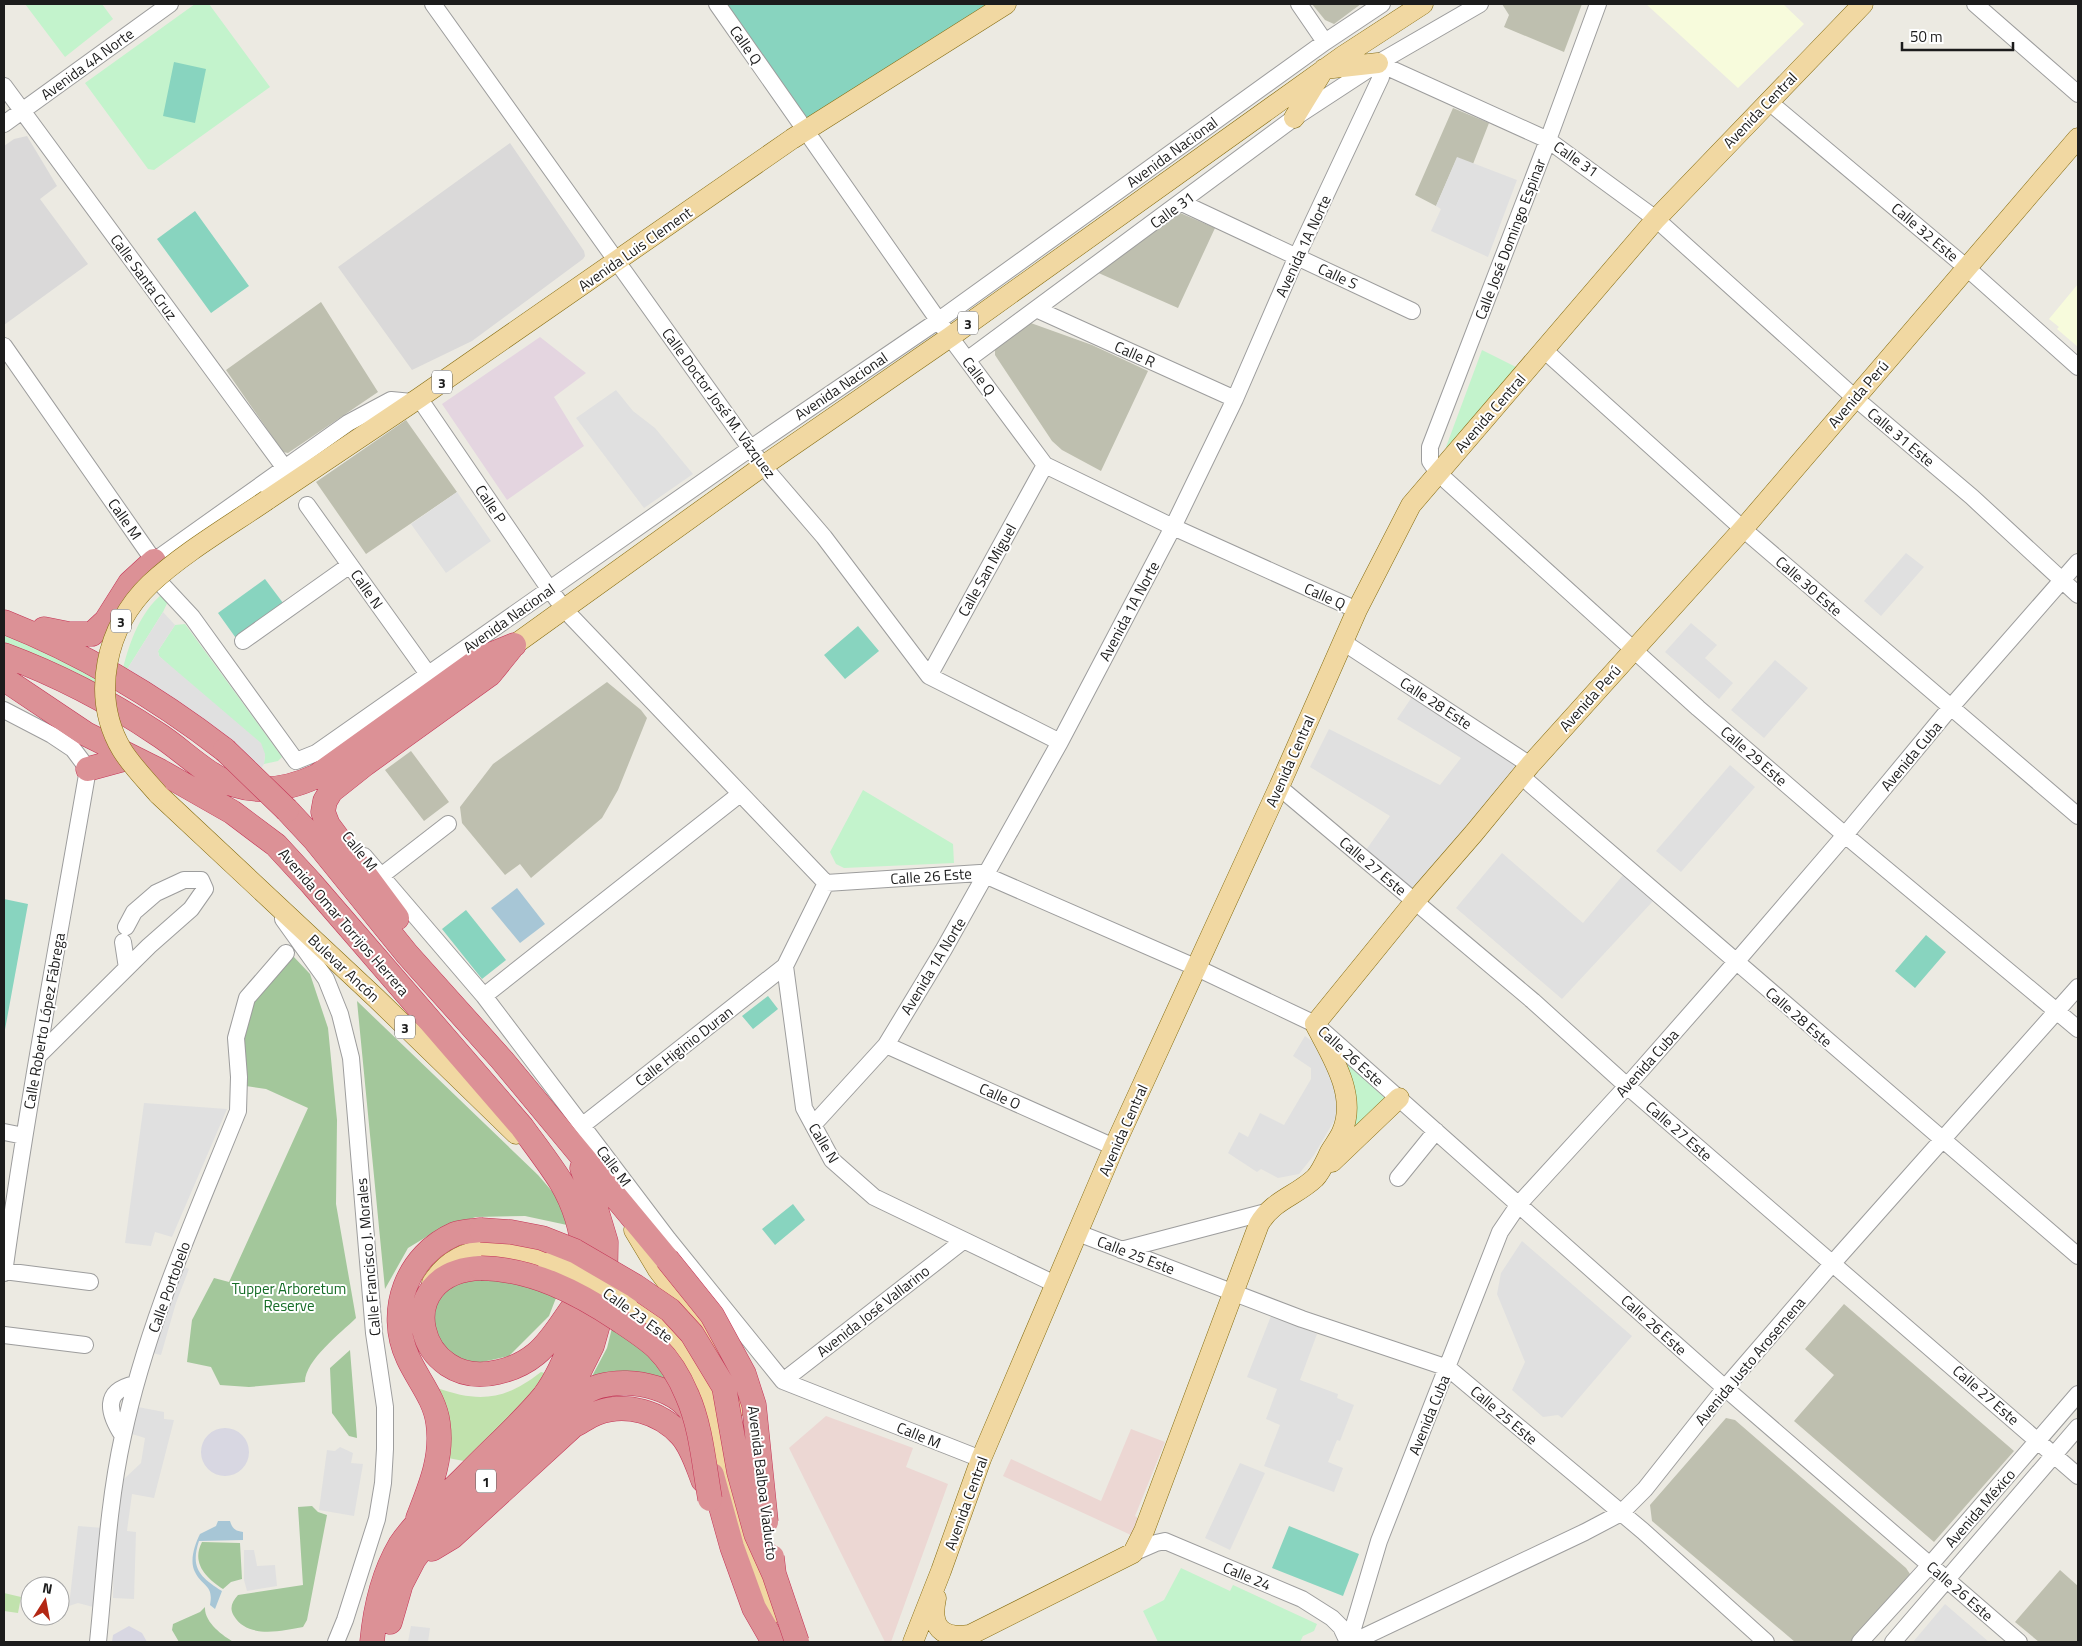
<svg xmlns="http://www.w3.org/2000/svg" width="2082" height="1646" font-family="'Titillium Web',sans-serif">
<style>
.residential{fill:#dad9d9}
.commercial{fill:#ecd7d3}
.industrial{fill:#e4d5e0}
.education{fill:#f7fbdc}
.construction{fill:#bebfaf}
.grass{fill:#c1e2ad}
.forest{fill:#a3c79b}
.park{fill:#c3f3cc}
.pitch{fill:#88d4bf}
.parking{fill:#e0e0e0}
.plaza{fill:#d8d7e2}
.water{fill:#a7c6d6}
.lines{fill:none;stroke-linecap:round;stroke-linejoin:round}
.minor-casing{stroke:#9d9d9d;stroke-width:18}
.major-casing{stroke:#846b0f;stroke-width:21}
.highway-casing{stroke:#c43556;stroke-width:25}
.minor{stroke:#fff;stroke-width:16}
.major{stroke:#f1d8a2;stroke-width:20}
.highway{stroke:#dc9196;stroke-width:24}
.major-bridge-casing{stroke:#846b0f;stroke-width:21;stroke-linecap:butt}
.highway-bridge-casing{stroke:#c43556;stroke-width:25;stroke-linecap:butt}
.major-bridge{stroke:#f1d8a2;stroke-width:20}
.highway-bridge{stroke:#dc9196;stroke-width:24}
.labels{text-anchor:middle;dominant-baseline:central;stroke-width:4;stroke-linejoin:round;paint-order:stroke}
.shield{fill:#fff;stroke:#606060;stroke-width:1}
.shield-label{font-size:14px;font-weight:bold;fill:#1c1c1c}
.street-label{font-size:15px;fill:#1c1c1c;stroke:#fff}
.park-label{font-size:15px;fill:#166d27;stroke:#fff}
</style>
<rect width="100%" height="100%" fill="#eceae2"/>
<path class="residential" d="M 27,136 L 57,186 L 40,199 L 88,264 L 4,325 L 4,146 L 14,139 Z
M 510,143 L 584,251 L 585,256 L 583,259 L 472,341 L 412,370 L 338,267 Z"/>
<path class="commercial" d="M 826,1416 L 913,1448 L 906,1467 L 948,1484 L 891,1642 L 885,1642 L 789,1448 Z
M 1131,1429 L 1165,1442 L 1135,1516 L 1138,1518 L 1131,1535 L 1003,1476 L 1011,1459 L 1101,1501 Z"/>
<path class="industrial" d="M 540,337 L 586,373 L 554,397 L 584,446 L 507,500 L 442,404 Z"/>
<path class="education" d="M 1646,4 L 1783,4 L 1804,24 L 1738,88 Z
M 2078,284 L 2078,347 L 2057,329 L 2059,327 L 2049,319 Z"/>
<path class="construction" d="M 1312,4 L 1361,4 L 1334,24 L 1325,20 Z
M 1502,4 L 1582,4 L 1564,52 L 1504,27 L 1509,15 Z
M 1453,108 L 1489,123 L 1473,164 L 1457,158 L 1436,206 L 1415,195 Z
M 1178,212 L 1215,228 L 1178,308 L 1094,271 Z
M 321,302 L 378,392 L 288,453 L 283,452 L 226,370 Z
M 1028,322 L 1092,345 L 1148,371 L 1101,471 L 1062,450 L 1052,441 L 995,355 L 995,348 Z
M 406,420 L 457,492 L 366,554 L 316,482 Z
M 607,682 L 641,710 L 647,718 L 618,790 L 602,818 L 531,878 L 520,864 L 505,875 L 462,823 L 460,807 L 493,764 Z
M 411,751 L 449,802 L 424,821 L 385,770 Z
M 1844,1304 L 2014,1451 L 1934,1542 L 1794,1421 L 1834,1375 L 1805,1349 Z
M 1726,1418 L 1735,1420 L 1906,1568 L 1910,1574 L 1852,1642 L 1795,1642 L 1652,1521 L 1650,1505 Z
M 2060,1570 L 2078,1586 L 2078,1642 L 2039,1642 L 2015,1622 Z"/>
<path class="grass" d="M 541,1372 L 545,1373 L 532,1395 L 464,1461 L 448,1458 L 437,1388 C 480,1403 505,1400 541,1372 Z
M 4,1593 L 21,1597 L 18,1613 L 4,1611 Z"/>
<path class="forest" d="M 293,956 L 310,974 L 328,1028 L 337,1120 L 336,1204 L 356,1318 C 341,1333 305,1360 305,1382 L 249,1387 L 220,1385 L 211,1367 L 187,1362 L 192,1320 L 214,1278 L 229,1282 L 308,1108 L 266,1089 L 246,1086 L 243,1038 L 253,1003 Z
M 357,1001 L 538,1175 L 557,1197 L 567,1225 L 525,1216 L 476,1217 L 441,1228 L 408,1248 L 385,1289 Z
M 466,1276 L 531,1286 L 556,1298 L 549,1316 L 509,1356 L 478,1363 L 461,1361 L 446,1349 L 434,1333 L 436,1296 Z
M 613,1324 L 644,1347 L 670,1382 L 590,1380 L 607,1348 Z
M 350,1350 L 357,1438 L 349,1436 L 332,1413 L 330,1368 Z
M 312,1506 L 318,1512 L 327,1515 L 307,1620 L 303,1627 C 281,1631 248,1639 234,1616 C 229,1608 232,1602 238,1595 L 303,1585 L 298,1507 Z
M 202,1542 L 240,1543 L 242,1579 L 231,1582 L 223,1589 C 206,1578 191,1563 202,1542 Z
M 205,1607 C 204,1622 223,1636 234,1642 L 179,1642 L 172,1630 L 173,1624 L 200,1612 Z"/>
<path class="park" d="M 25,4 L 102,4 L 113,19 L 65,57 Z
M 195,4 L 209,4 L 270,87 L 154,170 L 148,169 L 85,83 Z
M 1482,350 L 1518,368 L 1454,450 L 1446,447 Z
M 162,594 L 169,599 L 163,612 L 126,671 L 123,668 C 130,641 140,613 162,594 Z
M 185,624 L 282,757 L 278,761 L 264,764 L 265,754 L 159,656 L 158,651 L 175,625 Z
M 4,635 L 37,647 L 99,674 L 99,686 L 4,645 Z
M 863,790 L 953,844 L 954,863 L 844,868 L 836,864 L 830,852 Z
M 1339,1056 L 1386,1099 L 1351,1136 C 1359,1099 1355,1089 1339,1056 Z
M 1181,1568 L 1230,1591 L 1233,1585 L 1317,1624 L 1314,1631 L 1303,1636 L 1300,1642 L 1158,1642 L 1143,1611 L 1164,1600 Z"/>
<path class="pitch" d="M 717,4 L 1006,4 L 805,131 Z
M 174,62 L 206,69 L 195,123 L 163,116 Z
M 195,211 L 249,286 L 211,313 L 157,239 Z
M 265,579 L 286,607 L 238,641 L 218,613 Z
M 858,626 L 879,651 L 845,679 L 824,655 Z
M 4,899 L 28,904 L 4,1035 Z
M 466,910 L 506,960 L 482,979 L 442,929 Z
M 1926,935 L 1946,952 L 1915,988 L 1895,971 Z
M 768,996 L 778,1009 L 753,1029 L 742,1016 Z
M 793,1204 L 805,1220 L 775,1245 L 762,1229 Z
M 1289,1526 L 1359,1554 L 1343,1596 L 1272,1568 Z"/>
<path class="parking" d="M 1457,157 L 1517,180 L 1488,257 L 1431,231 L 1441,209 L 1436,206 Z
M 616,390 L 633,411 L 655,428 L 693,474 L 644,508 L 576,418 Z
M 457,492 L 491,541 L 446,573 L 411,524 Z
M 1906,553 L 1924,567 L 1881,616 L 1864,601 Z
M 163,612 L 175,625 L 158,651 L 159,656 L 261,743 L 265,754 L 264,764 L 258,774 L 126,671 Z
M 1691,623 L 1717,645 L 1705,658 L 1733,683 L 1719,699 L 1665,652 Z
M 1775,660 L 1808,688 L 1764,738 L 1731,710 Z
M 1414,694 L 1520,765 L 1413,890 L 1366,850 L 1390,816 L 1310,767 L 1329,729 L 1440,785 L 1461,758 L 1397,719 Z
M 1730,765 L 1755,787 L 1681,872 L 1656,851 Z
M 1502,853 L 1583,923 L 1623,875 L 1654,900 L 1562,999 L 1456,908 Z
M 1305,1036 L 1320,1047 L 1340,1100 L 1334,1121 L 1314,1155 L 1299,1174 L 1278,1178 L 1261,1169 L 1257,1172 L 1228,1153 L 1239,1132 L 1248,1137 L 1260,1113 L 1284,1125 L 1311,1079 L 1311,1068 L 1293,1056 Z
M 144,1103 L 227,1109 L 172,1237 L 155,1232 L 151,1246 L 125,1243 Z
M 1522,1241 L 1632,1336 L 1562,1418 L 1558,1415 L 1543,1417 L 1512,1390 L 1525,1362 L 1497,1294 L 1501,1273 Z
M 180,1265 L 189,1269 L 176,1303 L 161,1355 L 152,1353 Z
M 1271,1316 L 1317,1334 L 1300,1380 L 1338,1394 L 1337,1398 L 1354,1405 L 1340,1441 L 1337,1440 L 1328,1462 L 1343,1468 L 1334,1492 L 1264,1466 L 1280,1425 L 1266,1419 L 1277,1389 L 1247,1377 Z
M 138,1407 L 164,1412 L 164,1419 L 174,1420 L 154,1498 L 132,1494 L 127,1531 L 136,1532 L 134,1599 L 113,1598 L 114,1531 L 124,1479 L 141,1463 L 145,1438 L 132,1434 Z
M 340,1447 L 353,1453 L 351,1463 L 363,1464 L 354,1516 L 319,1510 L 327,1450 L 335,1451 Z
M 1240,1463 L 1265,1473 L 1230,1550 L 1205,1538 Z
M 78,1526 L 103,1528 L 97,1608 L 78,1603 L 69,1606 Z
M 244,1550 L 254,1550 L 257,1566 L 275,1565 L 277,1586 L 247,1591 L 244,1580 Z
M 1945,1604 L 1989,1642 L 1913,1642 Z
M 411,1626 L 430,1628 L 428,1642 L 408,1642 Z"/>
<path class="plaza" d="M201 1452a24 24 0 1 1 48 0a24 24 0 1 1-48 0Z
M 129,1626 L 142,1633 L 147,1642 L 112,1642 L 113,1635 Z"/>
<path class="water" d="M 517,888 L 545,924 L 520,943 L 491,908 Z
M 218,1521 L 230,1521 C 232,1528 235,1531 243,1532 L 243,1540 L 199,1541 C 190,1568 200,1577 222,1591 L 215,1609 L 210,1605 C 214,1584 202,1587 195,1572 C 189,1561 195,1544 200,1534 L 216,1526 Z"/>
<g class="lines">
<g class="minor-casing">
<path id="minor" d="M 433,4 L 763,466 L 824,537 L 929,676 L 1060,742
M 717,4 L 950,337 L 1045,465 L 1173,527 L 1357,610
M 1299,4 L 1325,42
M 1598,4 L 1548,140 L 1430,447 L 1430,461 L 1438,473 L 1698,708 L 1845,835 L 2078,1029
M 1975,4 L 2078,94
M 1378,63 L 1548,140 L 1656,219 L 1855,398 L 1972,497 L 2078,595
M 4,86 L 284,467
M 1768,101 L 1967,268 L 2078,367
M 4,124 L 170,4
M 1182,203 L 1412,311
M 1036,309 L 1235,399
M 4,346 L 154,561 L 151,573 L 192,617 L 296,761 L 316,753 L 751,448 L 939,320 L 1325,42 L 1382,4
M 1544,350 L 1743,529 L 2078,816
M 967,360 L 1294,118 L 1378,63 L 1480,4
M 419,398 L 550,590 L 565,610 L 826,883 L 980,873 L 1195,967 L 1315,1024 L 1725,1388 L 2019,1642
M 307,505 L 428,674
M 154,561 L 348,423 L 391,400 L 412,402
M 243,641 L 350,565
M 1343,642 L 1530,765
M 929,676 L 1045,465
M 4,710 L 52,735 L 73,749 L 88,769 C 59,937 27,1105 4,1273
M 1521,776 L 2078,1256
M 1279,787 L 1533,1001 L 1627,1086 L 2078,1476
M 364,856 L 484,996 L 668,1239 L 783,1381 L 981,1459
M 381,876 L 448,824
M 826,883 L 785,966 L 804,1108 L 832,1160 L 874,1197 L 1055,1284
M 283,919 L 326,979 L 340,1014 L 351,1058 L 374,1333 L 385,1407 L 385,1449 L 383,1483 L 377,1519 L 345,1620 L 336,1642
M 123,942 L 127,968
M 484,996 L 740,794
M 886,1045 L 1114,1147
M 39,1055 L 149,946 L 191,909 L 205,889 L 201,880 L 184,880 L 156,893 L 134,912 L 126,927
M 583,1125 L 785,966
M 813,1125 L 886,1045 L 944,949 L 1060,742 L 1173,527 L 1235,399 L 1297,256 L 1381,77 L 1378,63
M 4,1132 L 24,1136
M 1398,1178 L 1436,1131
M 1078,1233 L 1302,1319 L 1448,1368 L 1643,1531 L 1766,1642
M 1121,1250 L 1266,1212
M 4,1271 L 90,1282
M 4,1335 L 85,1345
M 783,1381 L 963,1241
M 123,1436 C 108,1413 102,1391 135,1384
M 1133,1553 L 1156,1543 L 1165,1541 L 1302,1599 L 1332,1618 L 1341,1627 L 1348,1642
M 98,1642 C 105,1573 108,1504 123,1436 C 147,1323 195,1218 238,1111 L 239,1077 L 236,1038 L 247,998 L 286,953
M 1349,1642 L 1379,1541 L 1500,1232 L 1519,1204 L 1627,1086 L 1736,962 L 1845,835 L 1951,707 L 2078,562
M 1353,1642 L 1585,1532 L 1621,1513 L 1645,1489 L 1725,1388 L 1832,1264 L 2078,987
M 1860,1642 L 1930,1565 L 2078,1394
M 1893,1642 L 2078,1427"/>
</g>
<g class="major-casing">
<path id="major" d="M 1294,118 L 1324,69 L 1378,63
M 267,500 L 419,398 L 792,139 L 1006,4
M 514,645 L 763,466 L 950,337 L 1343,56 L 1423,4
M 158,794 L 376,998 L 516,1134
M 1332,1162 L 1399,1098
M 634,1230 L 658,1270 L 713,1343 L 733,1378 L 738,1406
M 432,1283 C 461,1238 506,1248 548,1263
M 627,1304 L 670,1335 L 694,1362 L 706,1386 L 714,1411 L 744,1539 L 768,1617
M 936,1598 C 930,1627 941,1639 970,1635
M 913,1642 L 941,1571 L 981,1459 L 1114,1147 L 1279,787 L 1357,610 L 1411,505 L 1656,219 L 1863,4
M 956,1642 L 1133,1553 L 1144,1531 L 1259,1224 C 1273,1200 1296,1196 1315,1178 C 1321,1172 1326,1160 1330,1152 C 1334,1145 1339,1139 1342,1132 C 1358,1095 1331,1055 1315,1024 L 1415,901 L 1474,833 L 1530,765 L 1743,529 L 2078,138"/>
</g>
<g class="highway-casing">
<path id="highway" d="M 4,622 C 85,654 156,697 225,750
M 44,629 L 69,634 L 92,634 L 106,621 L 130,583 L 154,561
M 4,655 C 58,675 108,701 156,733 C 182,749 207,777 235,785 C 263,794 291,788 317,776 L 480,659 L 514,645
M 4,679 L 86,734 L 160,771 L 232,812 L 276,845 L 311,883 L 522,1127 C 535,1145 549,1163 561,1182 C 589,1229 590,1284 574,1335 C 567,1355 557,1379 544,1396 C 521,1424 493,1448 468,1474 C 445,1498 418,1518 400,1545 C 383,1574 375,1609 372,1642
M 88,769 L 132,757
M 287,810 L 314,839 L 407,954 L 502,1060 L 667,1259
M 397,918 L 328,825 L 323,812 L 325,801 L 331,791 L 365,764 L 490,674 L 511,648
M 481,1268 C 387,1272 417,1392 498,1372 C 512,1369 525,1363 536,1354 C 553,1340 565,1317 578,1300
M 562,1406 L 592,1346 L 605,1300 L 606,1242 L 591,1192 L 582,1168
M 712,1475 L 732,1547 L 754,1608 L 773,1641
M 418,1518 C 430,1487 443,1458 438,1423 C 435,1399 418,1380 408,1358 C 386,1311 407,1255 455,1234 C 463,1231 473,1231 481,1230
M 432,1549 L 452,1537 L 573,1426 C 581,1422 589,1416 597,1413 C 626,1402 660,1412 681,1435 C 692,1447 697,1465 703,1480
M 390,1622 L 401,1584 L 414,1559 L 432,1535 L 451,1515 L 562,1406 C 574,1398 586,1390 600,1386 C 632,1377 683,1388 696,1421"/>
</g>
<use href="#minor" class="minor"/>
<use href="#major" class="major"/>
<use href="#highway" class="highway"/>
<g class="major-bridge-casing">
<path id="major-bridge" d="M 158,794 C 146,780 132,766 122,750 C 90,696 106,626 150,584 C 183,553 229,526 267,500
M 548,1263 L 578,1275 L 627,1304"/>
</g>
<g class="highway-bridge-casing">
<path id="highway-bridge" d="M 225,750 L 287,810
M 481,1230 L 511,1232 L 542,1238 L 575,1251 L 635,1286 L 670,1310 L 692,1334 L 724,1387 L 739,1472 L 756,1534 L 774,1574
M 667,1259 L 712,1315 L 744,1374 L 754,1405 L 766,1522
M 481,1268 C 532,1269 577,1292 619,1320 C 631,1328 645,1337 656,1347 C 669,1360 680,1378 687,1395 C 701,1426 704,1465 710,1499
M 772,1557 L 774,1574 L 797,1642"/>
</g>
<use href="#major-bridge" class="major-bridge"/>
<use href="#highway-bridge" class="highway-bridge"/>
</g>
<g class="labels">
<g class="shield">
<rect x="958" y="311.5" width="20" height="23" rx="4"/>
<rect x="432" y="370.5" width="20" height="23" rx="4"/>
<rect x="111" y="609.5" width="20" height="23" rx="4"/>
<rect x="395" y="1015.5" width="20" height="23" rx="4"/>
<rect x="476" y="1469.5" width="20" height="23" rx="4"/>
</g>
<g class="shield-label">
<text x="968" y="323">3</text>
<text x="442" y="382">3</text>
<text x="121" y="621">3</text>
<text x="405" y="1027">3</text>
<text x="486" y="1481">1</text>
</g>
<g class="street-label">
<text transform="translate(746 45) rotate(55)">Calle Q</text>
<text transform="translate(87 64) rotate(-36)">Avenida 4A Norte</text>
<text transform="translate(1760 110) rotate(-46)">Avenida Central</text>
<text transform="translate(1172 152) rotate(-36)">Avenida Nacional</text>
<text transform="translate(1576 159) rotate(35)">Calle 31</text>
<text transform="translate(1172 210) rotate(-36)">Calle 31</text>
<text transform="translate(1925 232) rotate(40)">Calle 32 Este</text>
<text transform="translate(1510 239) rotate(-69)">Calle José Domingo Espinar</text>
<text transform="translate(1303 246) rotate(-65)">Avenida 1A Norte</text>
<text transform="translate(635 249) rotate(-35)">Avenida Luis Clement</text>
<text transform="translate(1338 276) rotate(25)">Calle S</text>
<text transform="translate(144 277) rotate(54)">Calle Santa Cruz</text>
<text transform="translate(1135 354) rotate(24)">Calle R</text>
<text transform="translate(979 376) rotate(53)">Calle Q</text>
<text transform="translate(841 386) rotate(-34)">Avenida Nacional</text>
<text transform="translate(1858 394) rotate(-49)">Avenida Perú</text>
<text transform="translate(719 403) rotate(54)">Calle Doctor José M. Vázquez</text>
<text transform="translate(1490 413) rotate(-49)">Avenida Central</text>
<text transform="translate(1901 437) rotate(40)">Calle 31 Este</text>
<text transform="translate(491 504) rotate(56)">Calle P</text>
<text transform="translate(125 519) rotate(55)">Calle M</text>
<text transform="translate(987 570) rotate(-61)">Calle San Miguel</text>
<text transform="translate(1809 586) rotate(41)">Calle 30 Este</text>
<text transform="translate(367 589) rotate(55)">Calle N</text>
<text transform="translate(1325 596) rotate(24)">Calle Q</text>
<text transform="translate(1129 611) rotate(-62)">Avenida 1A Norte</text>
<text transform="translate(509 618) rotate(-35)">Avenida Nacional</text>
<text transform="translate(1590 698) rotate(-48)">Avenida Perú</text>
<text transform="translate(1436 703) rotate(33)">Calle 28 Este</text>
<text transform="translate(1754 756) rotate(41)">Calle 29 Este</text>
<text transform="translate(1911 756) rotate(-50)">Avenida Cuba</text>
<text transform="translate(1290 761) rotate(-66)">Avenida Central</text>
<text transform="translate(360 851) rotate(51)">Calle M</text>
<text transform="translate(1373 866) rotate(40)">Calle 27 Este</text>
<text transform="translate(931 876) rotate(-4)">Calle 26 Este</text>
<text transform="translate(344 922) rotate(49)">Avenida Omar Torrijos Herrera</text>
<text transform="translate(933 966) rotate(-59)">Avenida 1A Norte</text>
<text transform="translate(344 968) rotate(43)">Bulevar Ancón</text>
<text transform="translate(1799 1017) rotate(41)">Calle 28 Este</text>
<text transform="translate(44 1021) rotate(-80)">Calle Roberto López Fábrega</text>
<text transform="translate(684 1046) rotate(-38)">Calle Higinio Duran</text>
<text transform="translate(1351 1056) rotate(42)">Calle 26 Este</text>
<text transform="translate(1647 1063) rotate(-48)">Avenida Cuba</text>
<text transform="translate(1000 1096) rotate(24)">Calle O</text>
<text transform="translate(1123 1130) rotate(-66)">Avenida Central</text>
<text transform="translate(1679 1131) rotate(41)">Calle 27 Este</text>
<text transform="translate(824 1143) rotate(59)">Calle N</text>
<text transform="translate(614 1166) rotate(53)">Calle M</text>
<text transform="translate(1136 1255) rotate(21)">Calle 25 Este</text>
<text transform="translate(368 1257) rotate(-95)">Calle Francisco J. Morales</text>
<text transform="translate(169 1287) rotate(-70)">Calle Portobelo</text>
<text transform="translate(873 1311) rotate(-38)">Avenida José Vallarino</text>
<text transform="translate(638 1315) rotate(36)">Calle 23 Este</text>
<text transform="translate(1654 1325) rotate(42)">Calle 26 Este</text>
<text transform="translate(1750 1361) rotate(-50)">Avenida Justo Arosemena</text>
<text transform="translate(1986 1395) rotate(41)">Calle 27 Este</text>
<text transform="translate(1429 1415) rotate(-68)">Avenida Cuba</text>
<text transform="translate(1504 1415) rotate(40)">Calle 25 Este</text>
<text transform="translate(919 1435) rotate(22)">Calle M</text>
<text transform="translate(763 1483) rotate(83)">Avenida Balboa Viaducto</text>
<text transform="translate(966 1503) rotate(-70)">Avenida Central</text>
<text transform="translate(1980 1508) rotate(-49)">Avenida México</text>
<text transform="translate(1247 1576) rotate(23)">Calle 24</text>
<text transform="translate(1960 1591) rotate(41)">Calle 26 Este</text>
</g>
<g class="park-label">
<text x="289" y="1288">Tupper Arboretum<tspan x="289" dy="17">Reserve</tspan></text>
</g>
</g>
<rect width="2082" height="1646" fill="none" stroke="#1c1c1c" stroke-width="10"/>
<g transform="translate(45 1601) rotate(11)"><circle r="24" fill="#ffffff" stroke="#a4a4a4"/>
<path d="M0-4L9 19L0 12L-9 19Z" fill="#b32714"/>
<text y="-8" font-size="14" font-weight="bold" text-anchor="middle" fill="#1c1c1c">N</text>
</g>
<path d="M1902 42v8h111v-8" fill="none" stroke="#1c1c1c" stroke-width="2.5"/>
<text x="1910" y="42" font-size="15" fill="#1c1c1c" stroke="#ffffff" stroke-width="4" paint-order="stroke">50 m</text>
</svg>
